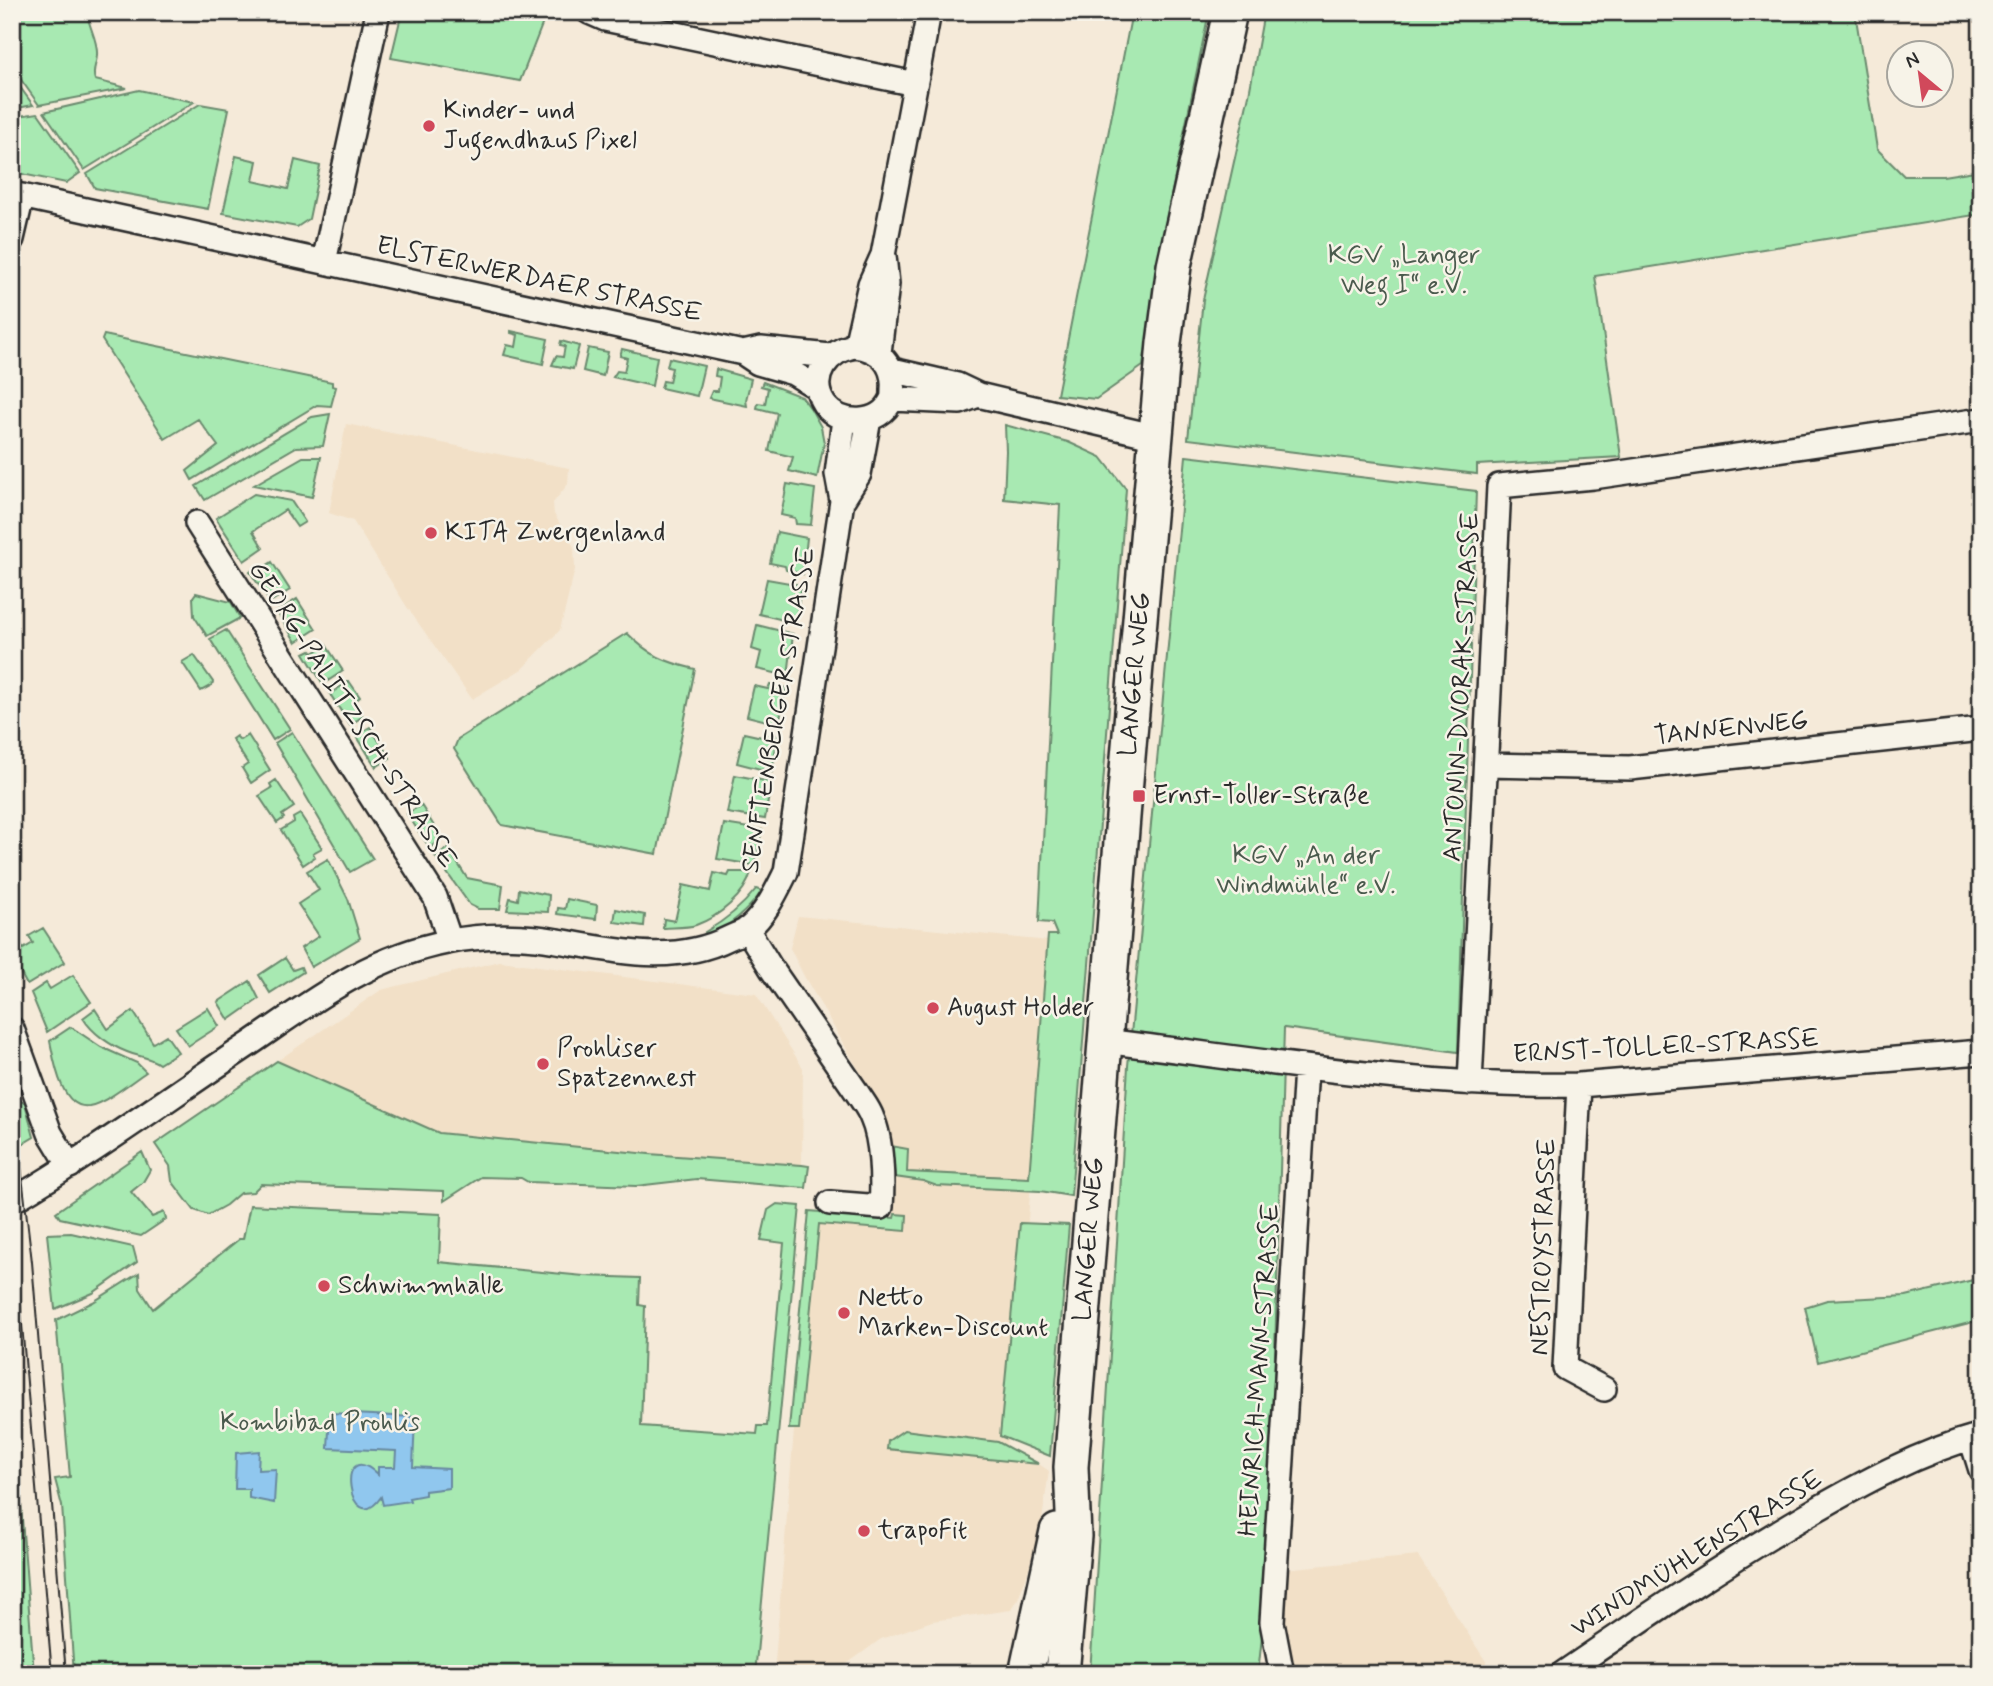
<svg xmlns="http://www.w3.org/2000/svg" width="1993" height="1686" font-family="Mynerve,sans-serif">
<style>
.built{fill:#f2e0c7}
.green{fill:#a8e9b2;stroke:#6a8a6e;stroke-width:2}
.water{fill:#90c7ee;stroke:#6889a0;stroke-width:2}
.lines{fill:none;stroke-linecap:round;stroke-linejoin:round}
.stream{stroke:#6889a0;stroke-width:7}
.minor-casing{stroke:#2b2b2b;stroke-width:28}
.secondary-casing{stroke:#2b2b2b;stroke-width:38}
.minor{stroke:#f7f3e8;stroke-width:23}
.secondary{stroke:#f7f3e8;stroke-width:33}
.tram{stroke:#2b2b2b;stroke-width:2}
.poi-dot{fill:#d1495b;stroke:#f7f3e8;stroke-width:2.5}
.labels{text-anchor:middle;dominant-baseline:central;stroke-width:5;stroke-linejoin:round;paint-order:stroke}
.poi-label{font-size:26px;fill:#2b2b2b;stroke:#f7f3e8;text-anchor:start}
.park-label{font-size:26px;fill:#4a5a4d;stroke:#f7f3e8}
.street-label{font-size:26px;fill:#2b2b2b;stroke:#f7f3e8}
</style>
<rect width="100%" height="100%" fill="#f5ead9"/>
<filter id="ink" filterUnits="userSpaceOnUse"><feTurbulence type="fractalNoise" baseFrequency=".0143" numOctaves="2"/><feDisplacementMap in="SourceGraphic" scale="14" xChannelSelector="R" yChannelSelector="G"/><feConvolveMatrix kernelMatrix="1 2 1 2 8 2 1 2 1" color-interpolation-filters="sRGB"/></filter>
<g filter="url(#ink)">
<path class="built" d="M 346,424 L 569,468 L 568,484 L 553,503 L 554,514 L 574,547 L 575,569 L 560,630 L 522,669 L 472,699 L 407,607 L 353,521 L 329,513 Z
M 798,916 L 1049,941 L 1015,1392 L 1004,1460 L 1039,1464 L 1049,1471 L 1042,1520 L 1028,1572 L 1017,1601 L 1011,1610 L 932,1621 L 881,1639 L 833,1674 L 774,1674 L 812,1211 L 894,1218 L 894,1161 L 885,1115 L 804,976 L 790,948 Z
M 500,961 L 756,994 L 803,1068 L 802,1165 L 649,1154 L 439,1133 L 277,1061 L 381,990 Z
M 1418,1556 L 1494,1674 L 1294,1674 L 1281,1641 L 1284,1569 Z"/>
<path class="green" d="M 12,12 L 87,12 C 88,25 97,39 97,52 C 98,63 91,69 95,80 L 127,88 L 39,105 L 12,67 Z
M 402,12 L 547,12 L 520,81 L 391,58 Z
M 1132,12 L 1209,12 L 1168,211 L 1143,366 L 1096,399 L 1057,395 Z
M 1264,12 L 1855,12 L 1877,149 L 1904,176 L 1943,176 L 1981,170 L 1981,214 L 1595,276 L 1621,457 L 1477,465 L 1477,474 L 1188,439 L 1203,300 L 1249,95 Z
M 12,76 L 33,105 L 12,109 Z
M 139,90 L 194,102 L 84,170 L 44,112 Z
M 200,104 L 229,109 L 208,209 L 95,188 L 87,174 Z
M 38,113 L 80,173 L 66,183 L 12,172 L 12,117 Z
M 236,156 L 257,161 L 253,181 L 288,189 L 295,160 L 320,166 L 309,219 L 297,227 L 223,213 Z
M 511,331 L 548,339 L 543,364 L 504,355 L 507,345 L 516,347 L 518,335 L 511,333 Z
M 104,335 L 332,382 L 332,386 L 336,387 L 331,406 L 317,405 L 192,480 L 187,471 L 218,446 L 198,419 L 165,439 L 102,340 Z
M 561,341 L 579,346 L 573,369 L 552,365 L 556,356 L 563,357 L 565,346 L 560,345 Z
M 588,348 L 608,352 L 603,376 L 583,371 Z
M 622,349 L 657,357 L 652,386 L 613,377 L 617,371 L 624,372 L 627,358 L 620,356 Z
M 669,358 L 704,366 L 697,396 L 661,388 L 663,381 L 669,382 L 672,368 L 667,367 Z
M 716,369 L 751,379 L 746,400 L 747,406 L 709,398 L 712,391 L 718,391 L 720,377 L 715,376 Z
M 763,382 L 802,397 L 811,409 L 821,427 L 824,443 L 817,478 L 789,471 L 793,457 L 769,451 L 777,413 L 757,408 L 758,403 L 765,404 L 768,388 L 761,386 Z
M 330,414 L 323,446 L 296,447 L 205,500 L 196,486 L 312,417 Z
M 1005,425 L 1068,442 L 1101,457 L 1126,489 L 1071,1196 L 1040,1191 L 937,1186 L 923,1181 L 895,1177 L 891,1146 L 908,1149 L 907,1172 L 1029,1178 L 1048,935 L 1057,935 L 1052,923 L 1039,922 L 1060,505 L 1004,499 L 1006,451 Z
M 1186,456 L 1476,491 L 1458,1052 L 1284,1028 L 1269,1570 L 1258,1674 L 1090,1674 L 1128,1066 Z
M 303,457 L 321,457 L 312,497 L 254,485 Z
M 787,484 L 815,489 L 811,525 L 796,524 L 795,518 L 781,515 Z
M 254,494 L 291,501 L 305,522 L 297,527 L 285,510 L 253,531 L 263,548 L 244,561 L 216,518 Z
M 777,532 L 807,538 L 803,574 L 786,570 L 785,566 L 770,563 Z
M 272,562 L 290,590 L 270,602 L 250,572 L 257,567 L 260,570 Z
M 767,579 L 801,585 L 796,623 L 759,614 Z
M 196,593 L 231,602 L 240,618 L 207,636 L 194,616 L 193,597 Z
M 297,599 L 316,629 L 296,642 L 277,612 Z
M 757,625 L 793,634 L 788,676 L 757,669 L 761,652 L 752,649 Z
M 226,630 L 290,729 L 273,740 L 210,639 Z
M 627,633 C 650,656 665,662 695,669 L 657,854 L 502,825 L 454,749 L 458,739 Z
M 326,645 L 343,671 L 323,684 L 304,653 L 310,650 L 313,653 Z
M 194,655 L 213,682 L 212,685 L 201,691 L 182,662 Z
M 349,681 L 360,697 L 354,702 L 363,716 L 350,725 L 330,694 Z
M 770,684 L 786,688 L 779,724 L 747,716 L 754,686 L 768,689 Z
M 370,727 L 390,758 L 376,767 L 356,735 Z
M 292,732 L 373,859 L 350,872 L 275,743 Z
M 744,733 L 762,737 L 764,733 L 778,735 L 772,772 L 737,763 Z
M 248,735 L 270,770 L 251,783 L 242,768 L 248,764 L 232,739 L 236,736 L 240,740 Z
M 735,775 L 771,782 L 765,819 L 727,813 Z
M 276,780 L 294,807 L 282,815 L 284,818 L 277,823 L 259,796 L 272,788 L 270,784 Z
M 421,805 L 442,839 L 430,848 L 407,814 Z
M 300,814 L 322,848 L 313,853 L 315,857 L 303,865 L 281,830 L 294,822 L 293,818 Z
M 724,824 L 762,830 L 754,865 L 717,859 Z
M 448,848 L 467,878 L 503,885 L 500,909 L 478,909 L 470,905 L 435,856 Z
M 328,859 L 348,899 L 360,938 L 311,967 L 301,948 L 319,936 L 298,904 L 319,890 L 307,871 Z
M 730,872 L 751,872 C 745,896 718,917 696,925 C 686,928 673,927 663,928 L 664,919 L 675,921 L 683,885 L 710,891 L 714,873 L 728,876 Z
M 519,889 L 549,895 L 548,912 L 507,910 L 510,898 L 518,900 Z
M 756,889 L 762,891 C 747,912 730,925 707,938 L 705,932 C 726,920 741,908 756,889 Z
M 567,899 L 597,905 L 596,919 L 557,914 L 558,908 L 565,909 Z
M 616,909 L 645,915 L 644,926 L 614,922 Z
M 43,928 L 65,962 L 27,985 L 12,957 L 12,948 L 20,943 L 23,949 L 33,943 L 29,936 Z
M 285,958 L 293,970 L 301,967 L 303,972 L 270,993 L 259,975 Z
M 73,975 L 91,1002 L 47,1032 L 31,993 L 46,983 L 50,989 Z
M 250,981 L 259,999 L 229,1020 L 218,1002 Z
M 208,1008 L 219,1026 L 188,1046 L 176,1028 Z
M 95,1009 L 108,1029 L 133,1011 L 153,1043 L 166,1035 L 178,1052 L 159,1064 C 148,1056 139,1057 127,1052 C 111,1046 92,1033 83,1018 Z
M 71,1027 L 101,1047 L 137,1063 L 146,1072 C 131,1082 106,1103 89,1106 C 61,1110 54,1060 50,1041 Z
M 277,1061 L 439,1133 L 649,1154 L 802,1165 L 809,1166 L 806,1188 L 697,1179 L 636,1186 L 528,1182 L 521,1178 L 481,1177 L 444,1201 L 444,1191 L 261,1184 L 253,1192 L 240,1193 L 226,1205 L 208,1215 L 194,1210 L 172,1181 L 170,1166 L 155,1144 Z
M 12,1083 L 16,1099 L 25,1103 L 34,1137 L 24,1143 L 12,1146 Z
M 142,1152 L 150,1170 L 143,1182 L 131,1192 L 152,1217 L 164,1212 L 166,1219 L 141,1236 L 60,1218 L 56,1212 Z
M 777,1204 L 800,1206 L 755,1674 L 74,1674 L 62,1506 L 55,1479 L 70,1477 L 56,1320 L 93,1302 L 139,1273 L 140,1289 L 153,1309 L 239,1239 L 243,1239 L 250,1205 L 441,1214 L 439,1262 L 584,1276 L 640,1278 L 639,1305 L 645,1306 L 641,1426 L 757,1434 L 758,1426 L 767,1426 L 784,1243 L 761,1240 L 768,1210 Z
M 809,1211 L 894,1218 L 895,1214 L 907,1215 L 906,1231 L 819,1224 L 799,1429 L 789,1429 Z
M 1020,1223 L 1069,1225 L 1050,1456 L 1000,1436 Z
M 71,1233 L 133,1247 L 137,1262 L 93,1293 L 55,1309 L 47,1234 Z
M 1981,1276 L 1981,1320 L 1818,1362 L 1805,1307 L 1827,1300 L 1906,1296 L 1973,1280 Z
M 12,1390 L 34,1674 L 12,1674 Z
M 904,1430 L 998,1442 L 1039,1464 L 887,1449 L 888,1441 Z"/>
<path class="water" d="M 330,1413 L 415,1417 L 413,1467 L 449,1469 L 449,1488 L 425,1491 L 425,1495 L 409,1498 L 410,1501 L 383,1505 L 381,1497 C 349,1543 333,1432 378,1475 L 378,1467 L 395,1467 L 396,1451 L 328,1448 Z
M 259,1451 L 258,1470 L 276,1469 L 274,1503 L 249,1498 L 249,1489 L 235,1489 L 236,1453 Z"/>
<g class="lines">
<path class="stream" d="M 12,1605 L 17,1674"/>
<g class="minor-casing">
<path id="minor" d="M 589,12 L 605,19 L 915,84
M 12,194 L 743,353 L 758,363 L 793,373 L 818,388
M 12,239 L 22,196
M 324,262 L 378,12
M 856,346 L 870,284 L 883,255 L 929,12
M 856,346 C 879,349 895,364 893,389 C 893,391 893,398 892,399 C 880,426 840,427 824,404 C 807,378 828,349 856,346 Z
M 743,353 L 761,349 L 830,356
M 879,353 L 887,284 L 884,256
M 892,370 L 957,385 L 978,395 L 1157,437
M 892,399 L 960,402 L 978,395
M 842,501 L 859,474 L 869,419
M 197,523 L 435,897 L 450,941
M 1486,765 L 1630,768 L 1981,729
M 747,929 L 771,968 L 858,1094 C 863,1102 869,1109 872,1118 C 882,1140 883,1182 881,1207 L 830,1203
M 12,1029 L 50,1133 L 70,1166
M 1104,1041 C 1262,1060 1419,1088 1579,1085 L 1981,1052
M 1470,1083 L 1499,486 L 1593,477 L 1981,420
M 1579,1085 L 1565,1368 L 1604,1389
M 12,1201 C 95,1152 171,1096 251,1043 C 314,1000 370,957 447,942 C 475,936 508,935 537,938 C 602,946 666,969 729,938 C 735,935 743,933 748,929 C 766,914 776,892 786,872 L 842,501 L 837,474 L 844,419
M 1971,1438 L 1981,1470
M 1282,1674 L 1272,1622 L 1306,1068
M 1562,1674 C 1643,1619 1723,1564 1807,1515 C 1862,1483 1919,1452 1981,1435"/>
</g>
<g class="secondary-casing">
<g id="secondary">
<path d="M 1026,1674 L 1057,1531"/>
<path id="s1" d="M 1062,1674 L 1074,1536 L 1071,1467 L 1125,792 L 1164,343 L 1174,266 L 1230,12"/>
</g>
</g>
<use href="#minor" class="minor"/>
<use href="#secondary" class="secondary"/>
<path class="tram" d="M 12,1122 L 19,1150 L 32,1262 L 66,1674
M 12,1208 L 52,1674"/>
</g>
</g>
<g class="poi-dot">
<circle cx="429" cy="126" r="7"/>
<circle cx="431" cy="533" r="7"/>
<rect x="1132" y="789" width="14" height="14" rx="3.5"/>
<circle cx="933" cy="1008" r="7"/>
<circle cx="543" cy="1064" r="7"/>
<circle cx="324" cy="1286" r="7"/>
<circle cx="844" cy="1313" r="7"/>
<circle cx="864" cy="1531" r="7"/>
</g>
<g class="labels">
<g class="poi-label">
<text x="443" y="111">Kinder- und<tspan x="443" dy="30">Jugendhaus Pixel</tspan></text>
<text x="445" y="533">KITA Zwergenland</text>
<text x="1153" y="796">Ernst-Toller-Straße</text>
<text x="947" y="1008">August Holder</text>
<text x="557" y="1049">Prohliser<tspan x="557" dy="30">Spatzennest</tspan></text>
<text x="338" y="1286">Schwimmhalle</text>
<text x="858" y="1298">Netto<tspan x="858" dy="30">Marken-Discount</tspan></text>
<text x="878" y="1531">trapoFit</text>
</g>
<g class="park-label">
<text x="1404" y="256">KGV „Langer<tspan x="1404" dy="30">Weg I“ e.V.</tspan></text>
<text x="1306" y="856">KGV „An der<tspan x="1306" dy="30">Windmühle“ e.V.</tspan></text>
<text x="320" y="1423">Kombibad Prohlis</text>
</g>
<g class="street-label">
<text transform="translate(539 280) rotate(12)">ELSTERWERDAER STRASSE</text>
<text stroke="none"><textPath href="#s1" startOffset="1003">LANGER WEG</textPath></text>
<text transform="translate(1462 687) rotate(-87)">ANTONIN-DVORAK-STRASSE</text>
<text transform="translate(779 710) rotate(-80)">SENFTENBERGER STRASSE</text>
<text transform="translate(352 715) rotate(57)">GEORG-PALITZSCH-STRASSE</text>
<text transform="translate(1731 729) rotate(-6)">TANNENWEG</text>
<text transform="translate(1666 1047) rotate(-3)">ERNST-TOLLER-STRASSE</text>
<text stroke="none"><textPath href="#s1" startOffset="436">LANGER WEG</textPath></text>
<text transform="translate(1544 1247) rotate(-88)">NESTROYSTRASSE</text>
<text transform="translate(1260 1370) rotate(-86)">HEINRICH-MANN-STRASSE</text>
<text transform="translate(1697 1554) rotate(-32)">WINDMÜHLENSTRASSE</text>
</g>
</g>
<rect width="1993" height="1686" fill="none" stroke="#f7f3e8" stroke-width="42"/>
<rect x="21" y="21" width="1951" height="1644" fill="none" stroke="#2b2b2b" stroke-width="2.5" filter="url(#ink)"/>
<g transform="translate(1920 74) rotate(331)"><circle r="33" fill="#f7f3e8" stroke="#a5a39c" stroke-width="2"/>
<path d="M0-5L12 26L0 18L-12 26Z" fill="#d1495b"/>
<text y="-10" font-size="19" font-weight="bold" text-anchor="middle" fill="#2b2b2b">N</text>
</g>
</svg>
